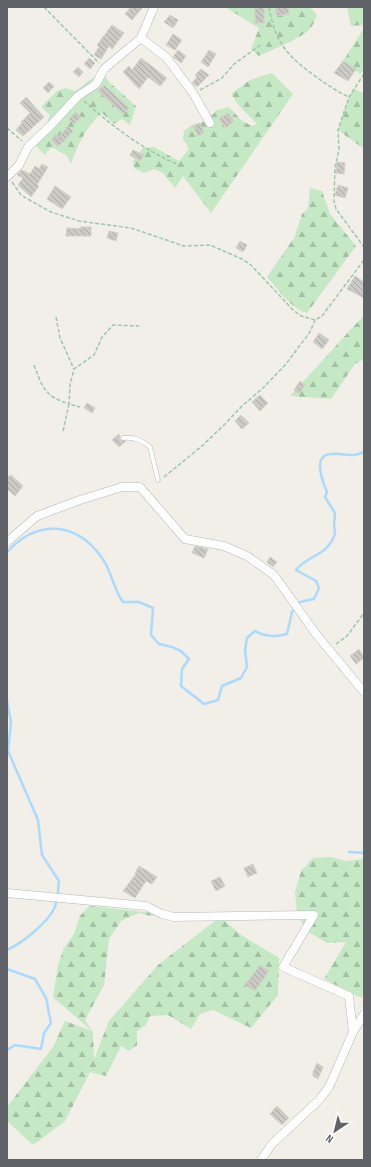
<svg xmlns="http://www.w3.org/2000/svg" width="371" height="1167" font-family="'Sofia Sans Condensed',sans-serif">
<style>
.forest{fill:url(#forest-firs)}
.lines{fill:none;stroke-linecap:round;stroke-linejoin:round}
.stream{stroke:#aadaff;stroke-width:2.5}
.building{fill:url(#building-back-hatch);stroke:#d6d1c6}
.service-casing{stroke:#b5b8bc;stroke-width:5}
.minor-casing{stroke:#b5b8bc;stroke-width:9}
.path{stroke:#9cc7a9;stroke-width:1.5;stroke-dasharray:4 2;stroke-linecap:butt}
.service{stroke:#fff;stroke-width:4}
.minor{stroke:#fff;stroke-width:8}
</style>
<defs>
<pattern id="forest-firs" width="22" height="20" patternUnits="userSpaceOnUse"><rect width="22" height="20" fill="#c5e8c5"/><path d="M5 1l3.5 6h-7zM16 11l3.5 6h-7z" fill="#a3c0a4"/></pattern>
<pattern id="building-back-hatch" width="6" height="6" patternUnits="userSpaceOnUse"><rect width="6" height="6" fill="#cccac5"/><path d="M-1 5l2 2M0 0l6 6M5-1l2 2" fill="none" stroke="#a9a8a4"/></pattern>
</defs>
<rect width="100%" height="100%" fill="#f1efe8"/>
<path class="forest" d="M 225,7 L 310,7 L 317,15 C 315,19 313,26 310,29 C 302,38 271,50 259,56 L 251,49 L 259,28 Z
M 347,7 L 364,7 L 364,25 L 351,26 Z
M 364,28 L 364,69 L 360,74 L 343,61 Z
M 103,73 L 109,82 L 136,106 L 130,125 L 122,119 L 114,124 L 102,113 C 87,124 78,146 71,163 L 66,155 L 51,147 L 45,155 L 34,144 L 45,128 L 50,115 L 41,107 L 57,91 L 66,88 L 75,91 C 85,85 91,77 103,73 Z
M 272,73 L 293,94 L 211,213 L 183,176 L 175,188 L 163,173 L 154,169 L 144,173 L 134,168 L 133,161 L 143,148 L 154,147 L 179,161 L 189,149 L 183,139 L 184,131 L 192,125 L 206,121 L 217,110 L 229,107 L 241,120 L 252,126 L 257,124 L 240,107 L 231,94 L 250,80 Z
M 354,88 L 364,94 L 364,149 L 338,130 L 349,97 Z
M 310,188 L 322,191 L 330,214 L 356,246 L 307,313 C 290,308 279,290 267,277 L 294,238 L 302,214 L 308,208 Z
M 364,315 L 364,359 L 355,364 L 331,399 L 290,396 Z
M 331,857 L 346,861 L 364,859 L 364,994 L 361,998 L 324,979 L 346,942 L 327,943 L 307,931 L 297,914 L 295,892 L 301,871 L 313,858 Z
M 89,906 L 163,914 L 151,916 L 139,913 L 121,921 L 109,939 L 104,985 L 85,1020 L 93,1032 L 94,1059 L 109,1021 L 158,965 L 220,917 L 241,935 L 279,958 L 278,995 L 251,1028 L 213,1010 L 200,1014 L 191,1029 L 168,1015 L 150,1016 L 146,1025 L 137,1031 L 137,1045 L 129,1051 L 121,1046 L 106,1076 L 90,1072 L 65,1121 L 33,1145 L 7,1121 L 7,1107 L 53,1047 L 65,1021 L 92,1031 L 53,997 L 58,965 L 64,948 L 74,934 L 80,916 Z"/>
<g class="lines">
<path class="stream" d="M 7,552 C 37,519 76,521 102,558 C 112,571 113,589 123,602 L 139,602 L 153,608 L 151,635 L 159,644 L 172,647 L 181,651 L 189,659 L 182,669 L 181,686 L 204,704 L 218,700 L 222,686 L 241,678 L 247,667 L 245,650 L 247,638 L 255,631 C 266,637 275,637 287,634 L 292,612 L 295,608
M 298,605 L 300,602 L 314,599 L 319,588 L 316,581 L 296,570 C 307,555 327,557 335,534 L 334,525 L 335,513 L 325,497 L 327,492 C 323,483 320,475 320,465 C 321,447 344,456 355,455 C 358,454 361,453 364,452
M 7,701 L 11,722 L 8,751 L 38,820 L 42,855 L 59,881 C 58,889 58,901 54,909 C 47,923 21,944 7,950
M 349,852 L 364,853
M 7,969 L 35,979 L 46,998 L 51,1023 L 44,1033 L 41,1049 L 15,1045 L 7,1050"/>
</g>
<path class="building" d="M 131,7 L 143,7 L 132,20 L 125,14 Z
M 255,7 L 264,7 L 264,23 L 255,23 Z
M 275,7 L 288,7 L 289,14 L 277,16 Z
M 170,15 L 178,20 L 173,28 L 164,22 Z
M 112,25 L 124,33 L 112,49 L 109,46 L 101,59 L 94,55 L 99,47 L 97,45 Z
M 173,34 L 182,40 L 175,50 L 166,45 Z
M 178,50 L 186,56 L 181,63 L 173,57 Z
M 209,50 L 216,54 L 208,67 L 201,62 Z
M 89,58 L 95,63 L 90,69 L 84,64 Z
M 141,58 L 167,78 L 160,86 L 148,77 L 139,89 L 123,72 L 129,66 L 132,70 Z
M 343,61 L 356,69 L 348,81 L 334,73 Z
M 78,67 L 83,72 L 79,77 L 73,72 Z
M 201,69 L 209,75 L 197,87 L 192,83 L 197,77 L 195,75 Z
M 49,82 L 54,86 L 48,93 L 43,88 Z
M 104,85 L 129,108 L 123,114 L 98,91 Z
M 26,97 L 44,117 L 23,136 L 16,130 L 22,123 L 21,122 L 30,113 L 20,103 Z
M 76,112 L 81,117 L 74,124 L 69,119 Z
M 228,113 L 234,121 L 226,128 L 219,119 Z
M 200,123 L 204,133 L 198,136 L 193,126 Z
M 68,126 L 73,131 L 58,147 L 51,140 L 56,134 L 59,137 Z
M 133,150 L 144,155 L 140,161 L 130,155 Z
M 337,162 L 345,163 L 344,174 L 336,173 Z
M 42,164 L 48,167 L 37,185 L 39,186 L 31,197 L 18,185 L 23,178 L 17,175 L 22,170 L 30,174 L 35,166 L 39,169 Z
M 338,185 L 348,188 L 345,198 L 335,195 Z
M 55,186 L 71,197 L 62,209 L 47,199 Z
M 80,227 L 91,227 L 91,236 L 66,236 L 67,228 L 80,229 Z
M 109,231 L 118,233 L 116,241 L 107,238 Z
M 240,241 L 247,245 L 243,252 L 236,248 Z
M 355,276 L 364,282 L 364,298 L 347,289 Z
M 319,333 L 329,340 L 322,349 L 313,342 Z
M 300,381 L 305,385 L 299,394 L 294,390 Z
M 260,395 L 268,403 L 260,411 L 252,402 Z
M 87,403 L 95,408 L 92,413 L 84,408 Z
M 241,415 L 249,423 L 242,429 L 235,421 Z
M 119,434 L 120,440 L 126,441 L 119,447 L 112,440 Z
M 11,475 L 23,486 L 15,496 L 7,489 L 7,478 Z
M 195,546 L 208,549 L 204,558 L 192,553 Z
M 270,557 L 277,562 L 273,567 L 267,562 Z
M 359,649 L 364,658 L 356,664 L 350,656 Z
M 253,864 L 257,873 L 248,877 L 244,868 Z
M 139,866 L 157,877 L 152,884 L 146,881 L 135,898 L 123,891 L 136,874 L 135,873 Z
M 220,877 L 225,886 L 216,891 L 211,881 Z
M 260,965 L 269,971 L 255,991 L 245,985 Z
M 317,1063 L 323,1067 L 318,1079 L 313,1076 L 313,1072 Z
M 277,1106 L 289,1118 L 282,1125 L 270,1114 Z"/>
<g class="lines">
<g class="service-casing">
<path id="service" d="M 123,438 C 135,437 141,440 150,447 L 158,480"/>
</g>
<g class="minor-casing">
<path id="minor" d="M 141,38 L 166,57 L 193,93 L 210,123
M 7,177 L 19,165 L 28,147 L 50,126 L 78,96 L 96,84 L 104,69 L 141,38 L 154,7
M 7,542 L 37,516 L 80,500 L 122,487 L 140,487 L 185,539 L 224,546 L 247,556 L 274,575 L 316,634 L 364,692
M 7,893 L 146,906 L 162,914 L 174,917 L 314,915 L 283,967 L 349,996 L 353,1032
M 261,1160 L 272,1144 L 319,1100 L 329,1087 L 353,1032 L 364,1014"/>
</g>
<path class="path" d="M 44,7 L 99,63
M 269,7 C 275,42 287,56 315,76 C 326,84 336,91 349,97
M 364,74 L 349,97 L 338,130 L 339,149 L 335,168 L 334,201 L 336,209 L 364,247
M 200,90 L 222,78 L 234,64 L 262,44
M 84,101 C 113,127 145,151 181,166
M 7,128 L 22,141
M 12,182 L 21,195 L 31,201 L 51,212 L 79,221 L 131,228 L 184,246 L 210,245 L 242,259 L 251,265 L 293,310 L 301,316 L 315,320 L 322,316 L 364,260
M 56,317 L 60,338 L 74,369
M 34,365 C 43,389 45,396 69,404 L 70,385 L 74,369 L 94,355 L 102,337 L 113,325 L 139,326
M 63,431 L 69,404 L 80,407
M 164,477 L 202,446 L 226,423 L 241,407 L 264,387 L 286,364 L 310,332 L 315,320
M 336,644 L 347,636 L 364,613"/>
<use href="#service" class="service"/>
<use href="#minor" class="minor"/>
</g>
<rect width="371" height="1167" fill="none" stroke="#5f6368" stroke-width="16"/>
<g transform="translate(335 1131) rotate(215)" stroke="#ffffff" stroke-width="3" paint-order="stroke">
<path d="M0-3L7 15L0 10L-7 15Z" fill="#5f6368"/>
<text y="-6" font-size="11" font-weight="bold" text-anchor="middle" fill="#5f6368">N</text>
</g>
</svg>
